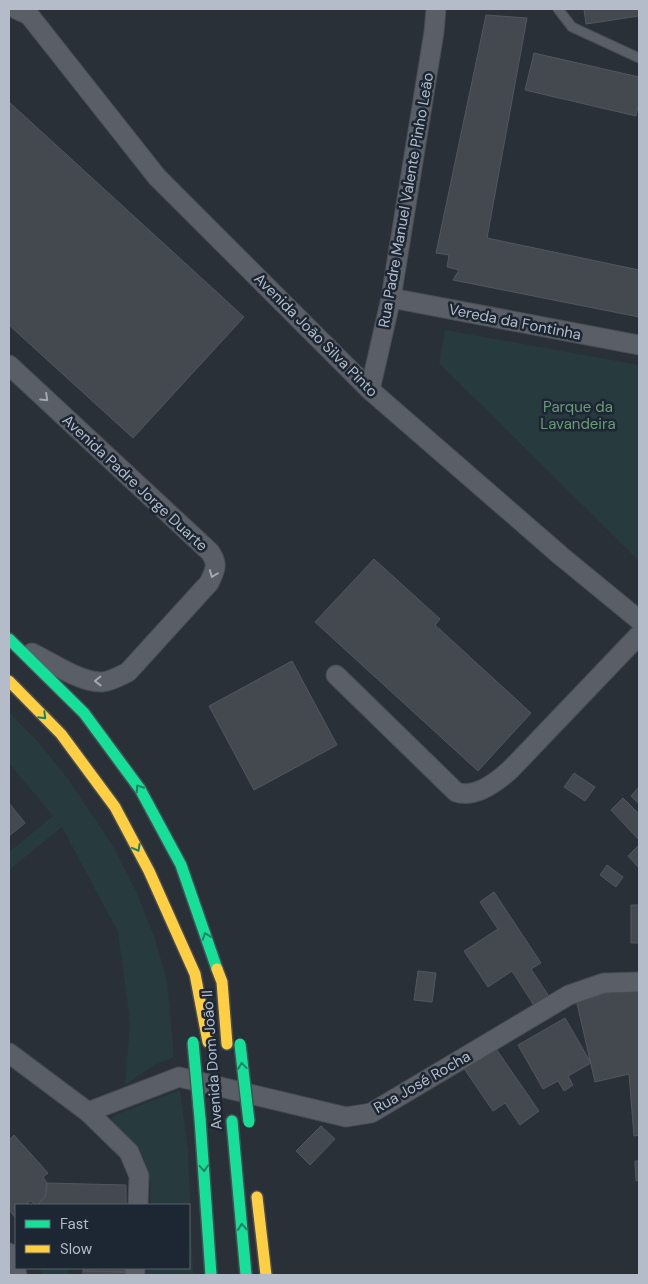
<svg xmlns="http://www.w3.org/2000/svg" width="648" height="1284" font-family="'DM Sans',sans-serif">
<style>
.green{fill:#273a3e}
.building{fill:#444950;stroke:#52575f}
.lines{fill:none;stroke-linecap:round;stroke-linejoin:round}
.lane-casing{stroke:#484c53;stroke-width:11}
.street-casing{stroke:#484c53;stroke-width:21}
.fast-casing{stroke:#484c55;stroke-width:14}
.slow-casing{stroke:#484c55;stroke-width:14}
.lane{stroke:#5a5e66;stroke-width:9}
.street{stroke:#5a5e66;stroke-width:19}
.fast{stroke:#16e098;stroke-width:11}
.slow{stroke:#ffcf43;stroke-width:11}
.fast-bridge-casing{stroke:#484c55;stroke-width:14;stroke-linecap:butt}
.fast-bridge{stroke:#16e098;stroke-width:11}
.oneway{stroke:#a2a9b5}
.oneway2{stroke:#1a8366}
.labels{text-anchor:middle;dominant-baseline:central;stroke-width:5;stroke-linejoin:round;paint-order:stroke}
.street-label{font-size:15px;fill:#b4bcc9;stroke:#1d2633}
.park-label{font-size:15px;fill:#6b9a76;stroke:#1d2633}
</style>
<rect width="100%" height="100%" fill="#2a3038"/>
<path class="green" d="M 445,330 L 639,365 L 639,561 L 439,363 Z
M 9,712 L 38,742 L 68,779 L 113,846 L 136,891 L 154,936 L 167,981 L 174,1057 L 154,1065 L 125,1085 L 130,1022 L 118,932 L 62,827 L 9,870 L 9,852 L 53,816 L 9,763 Z
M 180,1090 L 188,1150 L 193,1275 L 147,1275 L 147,1268 L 189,1268 L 189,1205 L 150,1205 L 151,1182 L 143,1156 L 111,1120 L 115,1115 Z
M 44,1268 L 69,1269 L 68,1275 L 42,1275 L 40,1271 Z"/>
<path class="building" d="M 584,9 L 639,9 L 639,16 L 586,24 Z
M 486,15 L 527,18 L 487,238 L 639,270 L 639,317 L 453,280 L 459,270 L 447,267 L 449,255 L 436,253 Z
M 534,53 L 639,77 L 639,103 L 636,116 L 525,90 Z
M 9,102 L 244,317 L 133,438 L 9,325 Z
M 374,559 L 440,619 L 435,625 L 531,713 L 478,771 L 315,622 Z
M 292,661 L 337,745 L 254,790 L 209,706 Z
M 574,773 L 595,787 L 585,801 L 564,787 Z
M 639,787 L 639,804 L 631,796 Z
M 623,798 L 639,814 L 639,840 L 611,810 Z
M 9,803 L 25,823 L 9,836 Z
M 639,845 L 639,868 L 628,856 Z
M 607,865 L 623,877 L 616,887 L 600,875 Z
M 494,892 L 541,963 L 531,969 L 550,998 L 535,1007 L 512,971 L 488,987 L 464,951 L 498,929 L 480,902 Z
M 631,905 L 639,905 L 639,943 L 631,943 Z
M 418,971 L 436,973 L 432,1002 L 414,1000 Z
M 639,987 L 639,1135 L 634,1136 L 629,1074 L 595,1082 L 576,999 Z
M 565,1018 L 591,1063 L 568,1076 L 573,1085 L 564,1091 L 558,1081 L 543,1089 L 518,1045 Z
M 494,1046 L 539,1111 L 520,1125 L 505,1103 L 493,1111 L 463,1067 Z
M 321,1126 L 335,1139 L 310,1165 L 296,1151 Z
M 14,1135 L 48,1173 L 43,1177 L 47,1183 L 45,1197 L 37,1205 L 30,1201 L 26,1205 L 16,1205 L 15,1217 L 9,1210 L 9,1140 Z
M 635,1161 L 639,1161 L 639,1180 L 636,1181 Z
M 47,1183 L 126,1185 L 126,1205 L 37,1205 L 45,1197 Z
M 83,1268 L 125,1268 L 125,1272 L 83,1271 Z
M 83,1271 L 125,1272 L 125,1275 L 83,1275 Z"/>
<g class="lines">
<g class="lane-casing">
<path id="lane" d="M 558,9 L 572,27 L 639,58"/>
</g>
<g class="street-casing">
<path id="street" d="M 16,9 L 29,15 L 157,177 L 370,390 L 561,556 L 639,620
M 391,298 L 639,345
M 9,365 L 210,552 C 219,565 215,570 209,583 L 128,672 C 120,676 112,681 102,682 C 81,683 51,662 32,653
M 370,390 L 391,298 L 434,32 L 436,9
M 336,675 L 456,792 C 475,799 498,781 511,769 L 639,635
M 9,1053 L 88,1112 L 179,1077 L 346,1117 L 371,1113 L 569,995 L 604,983 L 639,982
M 88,1112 L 129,1152 L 139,1176 L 138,1205
M 9,1253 L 12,1258 L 17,1275
M 135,1275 L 135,1268"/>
</g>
<g class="fast-casing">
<path id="fast" d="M 9,639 L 84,713 L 140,789 L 181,865 L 217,969
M 200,1119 L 211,1275
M 232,1121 L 246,1275"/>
</g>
<g class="slow-casing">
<path id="slow" d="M 9,681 L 61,734 L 115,807 L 149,871 L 195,974 L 208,1042
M 217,969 L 222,982 L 227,1044
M 257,1197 L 266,1275"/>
</g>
<use href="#lane" class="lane"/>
<use href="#street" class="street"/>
<use href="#fast" class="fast"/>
<use href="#slow" class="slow"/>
<g class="fast-bridge-casing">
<path id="fast-bridge" d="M 193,1042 L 200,1119
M 240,1044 L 249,1122"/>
</g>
<use href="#fast-bridge" class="fast-bridge"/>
</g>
<defs><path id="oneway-chevron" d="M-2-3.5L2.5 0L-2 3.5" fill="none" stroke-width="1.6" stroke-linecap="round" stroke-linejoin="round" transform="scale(1.25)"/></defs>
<g class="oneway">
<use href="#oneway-chevron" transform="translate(45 398) rotate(43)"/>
<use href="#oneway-chevron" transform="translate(213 574) rotate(111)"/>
<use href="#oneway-chevron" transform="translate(98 681) rotate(179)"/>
</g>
<g class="oneway2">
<use href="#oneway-chevron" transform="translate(43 716) rotate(45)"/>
<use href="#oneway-chevron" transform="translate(139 788) rotate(-123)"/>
<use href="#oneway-chevron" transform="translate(137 848) rotate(62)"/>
<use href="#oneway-chevron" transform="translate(206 936) rotate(-109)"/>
<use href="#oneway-chevron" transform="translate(242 1066) rotate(-97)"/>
<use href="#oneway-chevron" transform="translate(204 1168) rotate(86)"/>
<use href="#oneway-chevron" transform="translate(242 1227) rotate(-95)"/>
</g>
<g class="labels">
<g class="street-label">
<text transform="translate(406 200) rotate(-80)">Rua Padre Manuel Valente Pinho Leão</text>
<text transform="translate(515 322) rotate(11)">Vereda da Fontinha</text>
<text transform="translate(316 335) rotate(45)">Avenida João Silva Pinto</text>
<text transform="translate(135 483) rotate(43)">Avenida Padre Jorge Duarte</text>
<text transform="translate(212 1060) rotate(-94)">Avenida Dom João II</text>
<text transform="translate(422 1082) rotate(-30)">Rua José Rocha</text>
</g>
<g class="park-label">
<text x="578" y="407">Parque da<tspan x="578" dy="17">Lavandeira</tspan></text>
</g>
</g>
<rect width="648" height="1284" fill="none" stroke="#b4bcc9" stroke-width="20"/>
<rect x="15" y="1204" width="175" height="65" fill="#1d2633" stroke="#59626f"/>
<rect x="25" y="1220" width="25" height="8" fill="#16e098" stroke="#59626f"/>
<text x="60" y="1229" font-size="15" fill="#b4bcc9">Fast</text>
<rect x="25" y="1245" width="25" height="8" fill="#ffcf43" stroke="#59626f"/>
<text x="60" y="1254" font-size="15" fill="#b4bcc9">Slow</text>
</svg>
